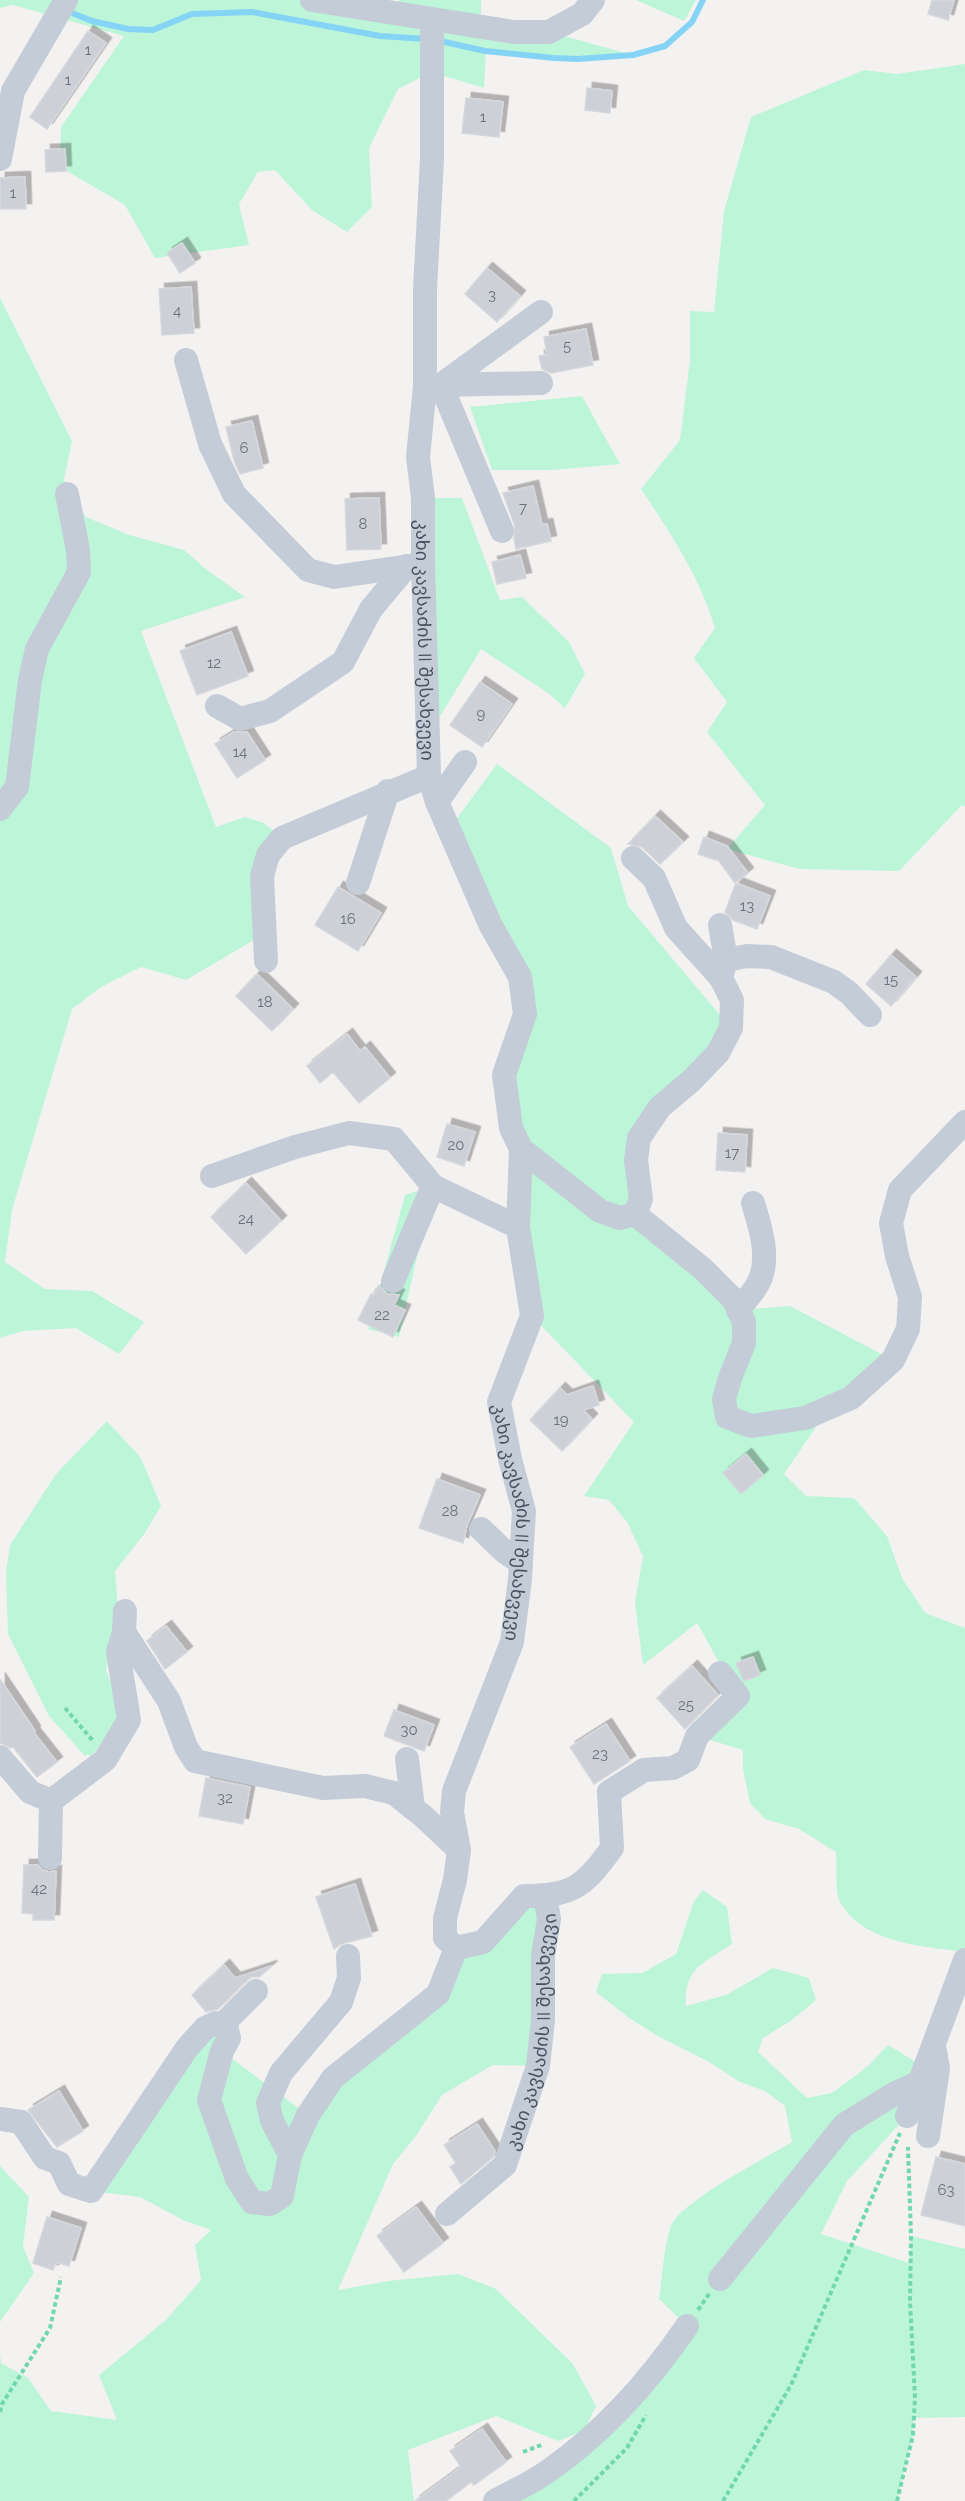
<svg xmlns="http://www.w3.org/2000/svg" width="965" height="2501" font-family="Raleway,'Noto Sans Georgian',sans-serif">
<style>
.green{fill:#bdf5d8}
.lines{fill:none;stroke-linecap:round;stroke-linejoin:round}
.stream{stroke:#85d4f6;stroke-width:6}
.building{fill:#cdd0d7;stroke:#d5d7dd;stroke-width:1.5;filter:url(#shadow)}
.path{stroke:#71d7ae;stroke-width:4;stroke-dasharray:4.5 3;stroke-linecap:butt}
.minor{stroke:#c4ccd7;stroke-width:24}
.labels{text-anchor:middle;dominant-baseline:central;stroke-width:4.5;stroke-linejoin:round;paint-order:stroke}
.number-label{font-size:15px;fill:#68727e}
.street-label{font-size:18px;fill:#475261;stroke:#fff}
</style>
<defs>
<filter id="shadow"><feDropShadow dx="5.5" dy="-5.5" stdDeviation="0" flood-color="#0004"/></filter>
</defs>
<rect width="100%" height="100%" fill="#f4f2f1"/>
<path class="green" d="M 0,0 L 312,0 L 397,12 L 399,0 L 481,0 L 481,26 L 549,32 L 633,55 L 578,59 L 486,51 L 484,88 L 431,72 L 398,89 L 369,148 L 372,207 L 347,232 L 312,210 L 275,170 L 258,172 L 239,204 L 249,245 L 155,258 L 125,205 L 60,167 L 61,127 L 124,36 L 13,5 L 0,8 Z
M 636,0 L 696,0 L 684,21 Z
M 965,64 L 965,807 L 962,805 L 899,871 L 799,869 L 727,849 L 765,805 L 707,732 L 727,702 L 694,658 L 715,628 C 699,575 671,534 641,489 L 680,440 L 690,360 L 690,311 L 714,312 L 724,211 L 751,117 L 864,70 L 897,74 Z
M 0,298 L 72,441 L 64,480 L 86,517 L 129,535 L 184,550 L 207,570 L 245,597 L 141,631 L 216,827 L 245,817 L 264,823 L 282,838 L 254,940 L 186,980 L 141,967 L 101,987 L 72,1009 L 12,1210 L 5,1262 L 45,1289 L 92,1291 L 144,1322 L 119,1354 L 76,1328 L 23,1331 L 0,1338 Z
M 582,396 L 620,464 L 553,470 L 492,470 L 470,407 Z
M 423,498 L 462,498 L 500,600 L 522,597 L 569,642 L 585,674 L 565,708 L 548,693 L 481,649 L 428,736 Z
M 497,764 L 611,848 L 628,906 L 731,1028 L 639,1137 L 635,1214 L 738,1310 L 790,1306 L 893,1360 L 828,1409 L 784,1474 L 806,1496 L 854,1498 L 887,1536 L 902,1578 L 925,1613 L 965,1628 L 965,1952 C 923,1946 864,1944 840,1902 C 835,1894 837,1863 836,1852 L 799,1829 L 765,1819 L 750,1803 L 743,1769 L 743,1750 L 697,1736 L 738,1696 L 697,1623 L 643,1665 L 635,1602 L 643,1556 L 627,1522 L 609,1500 L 584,1496 L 634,1422 L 532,1316 L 504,1075 L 525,1014 L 449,829 Z
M 433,1186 L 399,1337 L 368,1329 L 405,1195 Z
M 107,1421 L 141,1458 L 161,1506 L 145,1533 L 115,1571 L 118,1608 L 106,1670 L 123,1714 L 123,1719 L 90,1757 L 88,1754 L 85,1756 L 49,1716 L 8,1634 L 6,1572 L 10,1545 L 56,1474 Z
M 703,1890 L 727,1907 L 732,1944 C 705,1962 683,1969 686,2006 L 726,1995 L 773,1968 L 809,1978 L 816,2000 L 792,2020 L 763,2038 L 758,2052 L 807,2098 L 832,2093 L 867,2067 L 888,2045 L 924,2067 L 907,2116 L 847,2181 L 821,2234 L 909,2263 L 911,2236 L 965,2249 L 965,2417 L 914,2418 L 913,2435 L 897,2501 L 495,2501 L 550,2470 L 686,2325 L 659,2299 C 662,2278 664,2245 671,2226 C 680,2202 767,2157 792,2142 L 785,2106 L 765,2091 L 738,2081 L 709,2062 L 658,2036 L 629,2018 L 596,1992 L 602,1974 L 642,1973 L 676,1954 L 694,1901 Z
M 545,1896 L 538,2066 L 493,2065 L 442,2095 L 416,2136 L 393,2164 L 338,2290 L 388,2281 L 458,2274 L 496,2289 L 573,2364 L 596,2406 L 584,2431 L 558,2441 L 496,2416 L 408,2450 L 414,2501 L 0,2501 L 0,2353 L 1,2363 L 28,2378 L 51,2411 L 117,2420 L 99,2375 L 166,2320 L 201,2280 L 195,2245 L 211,2230 L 183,2220 L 140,2197 L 91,2191 L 216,2023 L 223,2052 L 308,2115 L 438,1994 L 456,1948 Z
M 0,2166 L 29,2197 L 23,2246 L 34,2273 L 0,2322 Z"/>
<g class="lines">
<path class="stream" d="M 72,13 L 92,21 L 128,29 L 153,30 L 192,14 L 252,12 L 380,36 L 426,39
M 436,40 L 485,51 L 554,58 L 578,59 L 633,55 L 665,46 L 692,22 L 703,0"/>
</g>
<path class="building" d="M 932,0 L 954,0 L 948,20 L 928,14 Z
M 88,31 L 106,43 L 47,129 L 30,117 Z
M 587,88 L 612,91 L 610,113 L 585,110 Z
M 466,98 L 503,102 L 499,137 L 462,133 Z
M 65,149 L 66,171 L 46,172 L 45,150 Z
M 25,177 L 26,209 L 0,209 L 0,178 Z
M 182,243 L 195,263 L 180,273 L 167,253 Z
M 487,268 L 520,296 L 497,322 L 465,294 Z
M 191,287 L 194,333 L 162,335 L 159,289 Z
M 586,329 L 593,365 L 551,373 L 542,369 L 539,356 L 547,355 L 544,337 Z
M 252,421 L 263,468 L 240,474 L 234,460 L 226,427 Z
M 533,486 L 542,525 L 547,524 L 551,541 L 516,549 L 514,538 L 515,526 L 503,493 Z
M 379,498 L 381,549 L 347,550 L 345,499 Z
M 520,555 L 526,578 L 497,584 L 492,562 Z
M 231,632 L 248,676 L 197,695 L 180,651 Z
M 480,682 L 512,704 L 482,747 L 450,725 Z
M 234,732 L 247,732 L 265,760 L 237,778 L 215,744 Z
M 655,816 L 683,842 L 660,864 L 642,847 L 628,844 Z
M 704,837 L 727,846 L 748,873 L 735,883 L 719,861 L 698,854 Z
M 736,883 L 770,896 L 757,929 L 733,920 L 725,912 Z
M 338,887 L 381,913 L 358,951 L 315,925 Z
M 891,955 L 916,977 L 891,1006 L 866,984 Z
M 257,974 L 293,1009 L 272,1031 L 236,996 Z
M 347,1034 L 360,1051 L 365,1047 L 390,1078 L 359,1103 L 333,1072 L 320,1083 L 307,1066 Z
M 447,1124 L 475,1132 L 464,1166 L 437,1157 Z
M 718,1133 L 747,1135 L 745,1172 L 716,1170 Z
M 246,1183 L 281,1221 L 246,1254 L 211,1217 Z
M 379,1285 L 387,1294 L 399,1295 L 394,1305 L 405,1310 L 393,1337 L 358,1320 L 371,1294 L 374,1295 Z
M 593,1386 L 599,1405 L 583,1410 L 592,1419 L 562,1451 L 530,1420 L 560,1388 L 567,1395 Z
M 746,1454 L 763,1475 L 741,1494 L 723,1473 Z
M 437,1479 L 480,1495 L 467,1525 L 463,1543 L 419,1528 Z
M 166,1626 L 187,1652 L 165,1669 L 147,1641 Z
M 753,1657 L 760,1675 L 744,1681 L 736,1663 Z
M 692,1666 L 718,1695 L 685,1729 L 657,1698 Z
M 0,1679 L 35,1731 L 34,1733 L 57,1762 L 37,1777 L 13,1747 L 11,1748 L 0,1743 Z
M 394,1710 L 434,1725 L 424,1751 L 384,1736 Z
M 606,1724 L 630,1761 L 594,1784 L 570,1747 Z
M 206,1778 L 250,1787 L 243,1824 L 199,1816 Z
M 24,1865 L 38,1865 L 42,1870 L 49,1872 L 56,1871 L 54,1920 L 33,1920 L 33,1914 L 22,1913 Z
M 355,1884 L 372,1936 L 341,1944 L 334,1949 L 316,1897 Z
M 224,1965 L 235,1978 L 272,1966 L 259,1977 L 252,1977 L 246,1981 L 218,2009 L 206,2012 L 192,1995 Z
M 59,2091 L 83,2131 L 57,2147 L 28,2110 Z
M 477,2124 L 495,2151 L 493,2157 L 461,2184 L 450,2167 L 456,2163 L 444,2145 Z
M 936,2157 L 965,2164 L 965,2226 L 921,2215 Z
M 416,2207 L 443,2243 L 404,2272 L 377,2236 Z
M 47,2217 L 81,2228 L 69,2266 L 56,2262 L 53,2270 L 33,2263 Z
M 482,2429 L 506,2462 L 474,2485 L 471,2482 L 446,2501 L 415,2501 L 461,2467 L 450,2451 Z"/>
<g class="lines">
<path class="path" d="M 65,1708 L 93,1741
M 698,2310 L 709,2294
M 0,2412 L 2,2404 L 50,2328 L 61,2277
M 523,2452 L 544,2444
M 574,2501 L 627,2448 L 646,2415
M 723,2501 L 791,2385 L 900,2133
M 897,2501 L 913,2435 L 915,2398 L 910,2301 L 911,2236 L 908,2147"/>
<g class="minor">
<path d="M 312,0 L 514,32 L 549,32 L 582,14 L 593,0"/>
<path id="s1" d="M 432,19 L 432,159 L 425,289 L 425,386 L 418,457 L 423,498 L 423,564 L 429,776 L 437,802 L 490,924 L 520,977 L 525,1014 L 504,1075 L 511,1128 L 521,1149 L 518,1227 L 532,1316 L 499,1402 L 510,1459 L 524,1511 L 520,1579 L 512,1642 L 454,1791 L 452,1812 L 459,1850 L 455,1880 L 445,1918 L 445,1938 L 456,1948 L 483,1942 L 524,1896 C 574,1896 584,1886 612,1848 L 609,1792 L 644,1770 L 673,1768 L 688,1760 L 697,1736 L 738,1696 L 720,1673"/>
<path d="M 0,159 L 13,91 L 66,0"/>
<path d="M 186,360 L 210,444 L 234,494 L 308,570 L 334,577 L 423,564"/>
<path d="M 438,385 L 541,383"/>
<path d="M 502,531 L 441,385 L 541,312"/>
<path d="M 217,706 L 240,719 L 270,711 L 343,662 L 371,609 L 407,566"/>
<path d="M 437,802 L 465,762"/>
<path d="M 0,809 L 17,787 L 30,680 L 37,649 L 79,572 L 78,550 L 67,494"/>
<path d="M 633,858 L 654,878 L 676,928 L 721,978 L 732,1000 L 731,1028 L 718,1053 L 691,1081 L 660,1107 L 639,1138 L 636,1160 L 641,1199 L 635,1214"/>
<path d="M 358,883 L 388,791"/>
<path d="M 720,925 L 726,960"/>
<path d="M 266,961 L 262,876 L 268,855 L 282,838 L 429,776"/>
<path d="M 721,978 L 726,960 L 747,956 L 771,957 L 834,982 L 849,993 L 870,1015"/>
<path d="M 521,1149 L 600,1211 L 620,1218 L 635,1214"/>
<path d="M 212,1176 L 295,1147 L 349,1133 L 394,1139 L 433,1186 L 518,1227"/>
<path d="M 635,1214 L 703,1269 L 734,1300 L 744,1322 L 744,1343 L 730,1378 L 724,1399 L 727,1417 L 751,1426 L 805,1418 L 851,1398 L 893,1360 L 908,1329 L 910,1297 L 897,1256 L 891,1223 L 900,1190 L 965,1122"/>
<path d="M 393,1281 L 433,1186"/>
<path d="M 738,1310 C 744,1302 751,1295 756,1287 C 772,1263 761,1229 753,1203"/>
<path d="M 481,1529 L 505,1552 L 521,1563"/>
<path d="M 124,1632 L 169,1701 L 186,1747 L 195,1761 L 323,1788 L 365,1786 L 394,1793 L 423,1816 L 459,1850"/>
<path d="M 0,1757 L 30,1792 L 51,1801 L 105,1760 L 129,1720 L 118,1652 L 124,1632 L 125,1611"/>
<path d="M 407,1759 L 413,1808"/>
<path d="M 50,1858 L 51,1801"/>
<path d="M 221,2026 L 256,1991"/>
<path d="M 907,2116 L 965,1960"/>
<path d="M 0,2119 L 21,2122 L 45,2158 L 59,2163 L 69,2184 L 91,2191 L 187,2048 L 205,2028 L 216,2023 L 227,2029 L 229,2038 L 222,2051 L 209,2100 L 237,2179 L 252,2202 L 270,2204 L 282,2196 L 290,2155 L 308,2115 L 333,2078 L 438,1994 L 456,1948"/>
<path d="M 928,2136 L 938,2069 L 935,2051"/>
<path d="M 290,2155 L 272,2121 L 268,2103 L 281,2073 L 341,2002 L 349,1978 L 348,1956"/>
<path id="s2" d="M 447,2214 L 505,2165 L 538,2066 L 543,2020 L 543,1956 L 549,1919 L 545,1896"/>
<path d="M 720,2279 L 844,2125 L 894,2094 L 918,2083"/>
<path d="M 495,2501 C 513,2491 534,2482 551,2469 C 605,2431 650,2380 687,2326"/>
</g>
</g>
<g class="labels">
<g class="number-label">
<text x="88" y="50">1</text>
<text x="68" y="80">1</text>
<text x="483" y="117">1</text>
<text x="13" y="193">1</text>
<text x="492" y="295">3</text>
<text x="177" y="311">4</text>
<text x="567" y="346">5</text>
<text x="244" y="448">6</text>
<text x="523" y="508">7</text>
<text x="363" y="524">8</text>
<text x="214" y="663">12</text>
<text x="481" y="714">9</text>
<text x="240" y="752">14</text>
<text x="747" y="906">13</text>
<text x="348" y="919">16</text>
<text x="891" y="980">15</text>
<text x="265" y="1002">18</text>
<text x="456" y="1145">20</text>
<text x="732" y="1153">17</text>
<text x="246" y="1219">24</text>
<text x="382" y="1315">22</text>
<text x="561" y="1420">19</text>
<text x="450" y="1511">28</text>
<text x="686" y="1705">25</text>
<text x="409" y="1730">30</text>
<text x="600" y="1754">23</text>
<text x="225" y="1798">32</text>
<text x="39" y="1889">42</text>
<text x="946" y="2190">63</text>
</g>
<g class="street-label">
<text stroke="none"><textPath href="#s1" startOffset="622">კახი კავსაძის II შესახვევი</textPath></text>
<text stroke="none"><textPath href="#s1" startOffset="1540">კახი კავსაძის II შესახვევი</textPath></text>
<text stroke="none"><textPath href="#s2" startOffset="213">კახი კავსაძის II შესახვევი</textPath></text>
</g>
</g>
</svg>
